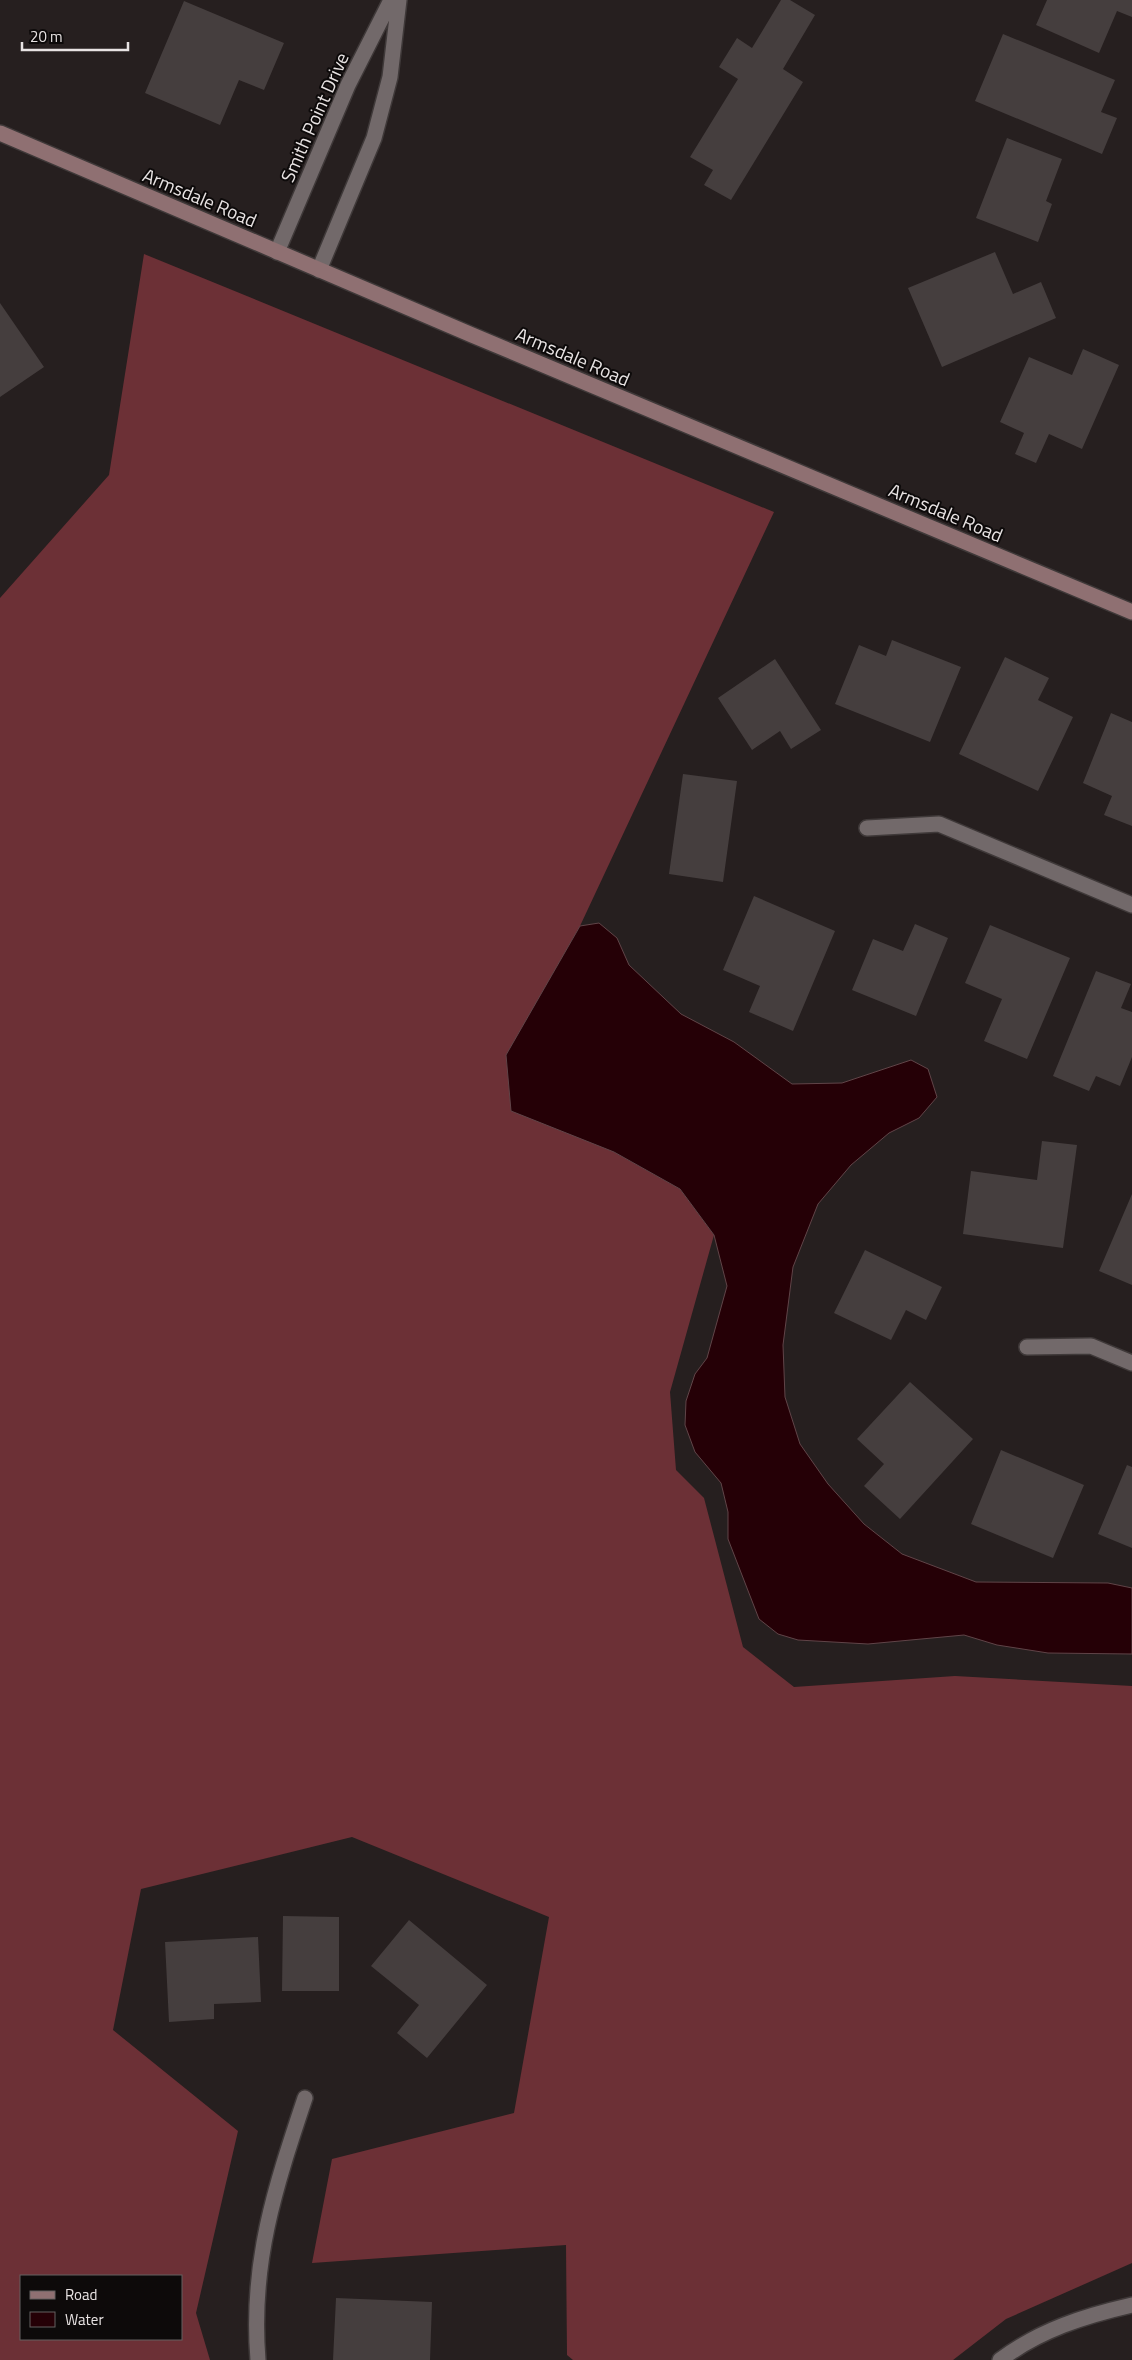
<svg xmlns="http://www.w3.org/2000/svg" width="1132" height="2360" font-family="'Titillium Web',sans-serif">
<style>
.forest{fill:#6c3036;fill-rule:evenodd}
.water{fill:#250006;stroke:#604448}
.building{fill:#453e3e}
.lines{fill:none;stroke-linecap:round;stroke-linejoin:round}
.street-casing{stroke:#3f3939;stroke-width:18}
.secondary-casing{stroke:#3f3939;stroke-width:18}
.street{stroke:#72696a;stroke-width:15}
.secondary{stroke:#8f7072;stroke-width:15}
.labels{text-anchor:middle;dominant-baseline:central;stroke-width:4;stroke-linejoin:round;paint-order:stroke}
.street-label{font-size:19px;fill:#e8e3e3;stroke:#0d0a0a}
</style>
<rect width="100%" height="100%" fill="#261f1f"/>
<path class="forest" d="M 144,254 L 774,512 L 580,926 L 507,1055 L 614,1152 L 680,1189 L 714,1235 L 670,1392 L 676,1470 L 704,1498 L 743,1647 L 794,1687 L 955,1676 L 1132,1686 L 1132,2263 L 1006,2319 L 953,2360 L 573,2360 L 567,2355 L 566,2245 L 312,2263 L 332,2159 L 514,2113 L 549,1917 L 352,1837 L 141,1889 L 113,2030 L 238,2131 L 196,2313 L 210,2360 L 0,2360 L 0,598 L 109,475 ZM 21,2276 L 181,2276 L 181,2339 L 21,2339 Z"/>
<path class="water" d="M 599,923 L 617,938 L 629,965 L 681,1014 L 734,1042 L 792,1084 L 842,1083 L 911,1060 L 928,1069 L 937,1097 L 919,1118 L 889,1133 L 851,1165 L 818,1204 L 793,1267 L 783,1345 L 785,1397 L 800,1444 L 828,1484 L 864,1524 L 902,1554 L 976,1582 L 1108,1583 L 1132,1588 L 1132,1654 L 1048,1653 L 997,1645 L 964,1635 L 868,1644 L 798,1640 L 778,1634 L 759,1619 L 728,1539 L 728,1512 L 721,1483 L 695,1452 L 685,1425 L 686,1401 L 695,1374 L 707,1358 L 727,1286 L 714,1235 L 680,1189 L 614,1152 L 511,1111 L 506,1055 L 580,926 Z"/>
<path class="building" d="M 781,0 L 790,0 L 815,15 L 783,69 L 803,82 L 731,200 L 704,185 L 713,170 L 690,157 L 738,79 L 719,67 L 737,38 L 752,48 Z
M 1047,0 L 1132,0 L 1132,17 L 1117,11 L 1099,53 L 1036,25 Z
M 184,1 L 284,43 L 264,90 L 239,80 L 220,125 L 145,93 Z
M 1003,34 L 1115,80 L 1101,112 L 1117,118 L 1102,154 L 975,101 Z
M 1007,138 L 1062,159 L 1046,201 L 1052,204 L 1038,242 L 976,218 Z
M 995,252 L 1013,294 L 1041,282 L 1056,318 L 942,367 L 908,288 Z
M 0,303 L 44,367 L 0,397 Z
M 1083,349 L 1119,365 L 1082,449 L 1049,434 L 1036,463 L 1015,454 L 1024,433 L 1000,422 L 1029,357 L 1072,375 Z
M 892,640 L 961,667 L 930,742 L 835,704 L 859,645 L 886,656 Z
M 1005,657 L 1049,678 L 1038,700 L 1073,717 L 1038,791 L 959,754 Z
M 775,659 L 821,730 L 791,749 L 780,731 L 752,750 L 718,698 Z
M 1111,713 L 1132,722 L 1132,826 L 1104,815 L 1112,796 L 1083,783 Z
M 683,774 L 737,781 L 723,882 L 669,874 Z
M 754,896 L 835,931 L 793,1031 L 749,1012 L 760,986 L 723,970 Z
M 915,924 L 948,938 L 916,1016 L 852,990 L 873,939 L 903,951 Z
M 990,925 L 1070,958 L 1027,1059 L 984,1041 L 1002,999 L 965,983 Z
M 1096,971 L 1131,984 L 1121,1008 L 1132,1012 L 1132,1057 L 1120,1086 L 1096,1076 L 1089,1091 L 1053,1076 Z
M 1042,1141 L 1077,1145 L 1063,1248 L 963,1234 L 971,1171 L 1037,1180 Z
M 1132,1194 L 1132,1285 L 1099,1271 Z
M 865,1250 L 942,1287 L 926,1320 L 906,1310 L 891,1340 L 834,1313 Z
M 910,1382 L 973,1439 L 900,1519 L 864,1486 L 884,1464 L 857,1439 Z
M 1001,1450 L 1084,1485 L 1053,1558 L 971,1524 Z
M 1127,1465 L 1132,1467 L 1132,1548 L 1098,1534 Z
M 283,1916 L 339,1917 L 339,1991 L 282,1991 Z
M 409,1920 L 487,1985 L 427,2058 L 397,2033 L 419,2005 L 371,1966 Z
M 258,1937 L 261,2002 L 214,2004 L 214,2019 L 169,2022 L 165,1942 Z
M 336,2298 L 432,2302 L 430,2360 L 333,2360 Z"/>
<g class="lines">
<g class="street-casing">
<path id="street" d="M 277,252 L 348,85 L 391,0
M 319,270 L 374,138 L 390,77 L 399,0
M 867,828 L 939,824 L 1132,905
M 1027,1347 L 1091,1346 L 1132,1363
M 258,2360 C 250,2263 275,2188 305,2098
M 1000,2360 C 1040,2330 1084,2316 1132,2305"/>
</g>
<g class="secondary-casing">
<path id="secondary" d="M 0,133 L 472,335 L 1132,612"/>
</g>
<use href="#street" class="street"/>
<use href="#secondary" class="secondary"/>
</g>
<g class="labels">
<g class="street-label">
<text transform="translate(314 117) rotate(-66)">Smith Point Drive</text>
<text transform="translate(200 197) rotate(23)">Armsdale Road</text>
<text transform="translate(573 356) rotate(23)">Armsdale Road</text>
<text transform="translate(946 512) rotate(23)">Armsdale Road</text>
</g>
</g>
<rect x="20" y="2275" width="162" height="65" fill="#0d0a0a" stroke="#656161"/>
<rect x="30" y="2291" width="25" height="8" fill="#8f7072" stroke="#656161"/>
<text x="65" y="2300" font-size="15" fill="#e8e3e3">Road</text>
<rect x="30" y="2312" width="25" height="15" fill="#250006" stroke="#656161"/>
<text x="65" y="2325" font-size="15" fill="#e8e3e3">Water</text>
<path d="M22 42v8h106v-8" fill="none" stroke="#e8e3e3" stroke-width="2.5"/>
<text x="30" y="42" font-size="15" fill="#e8e3e3" stroke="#0d0a0a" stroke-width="4" paint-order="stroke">20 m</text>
</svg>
